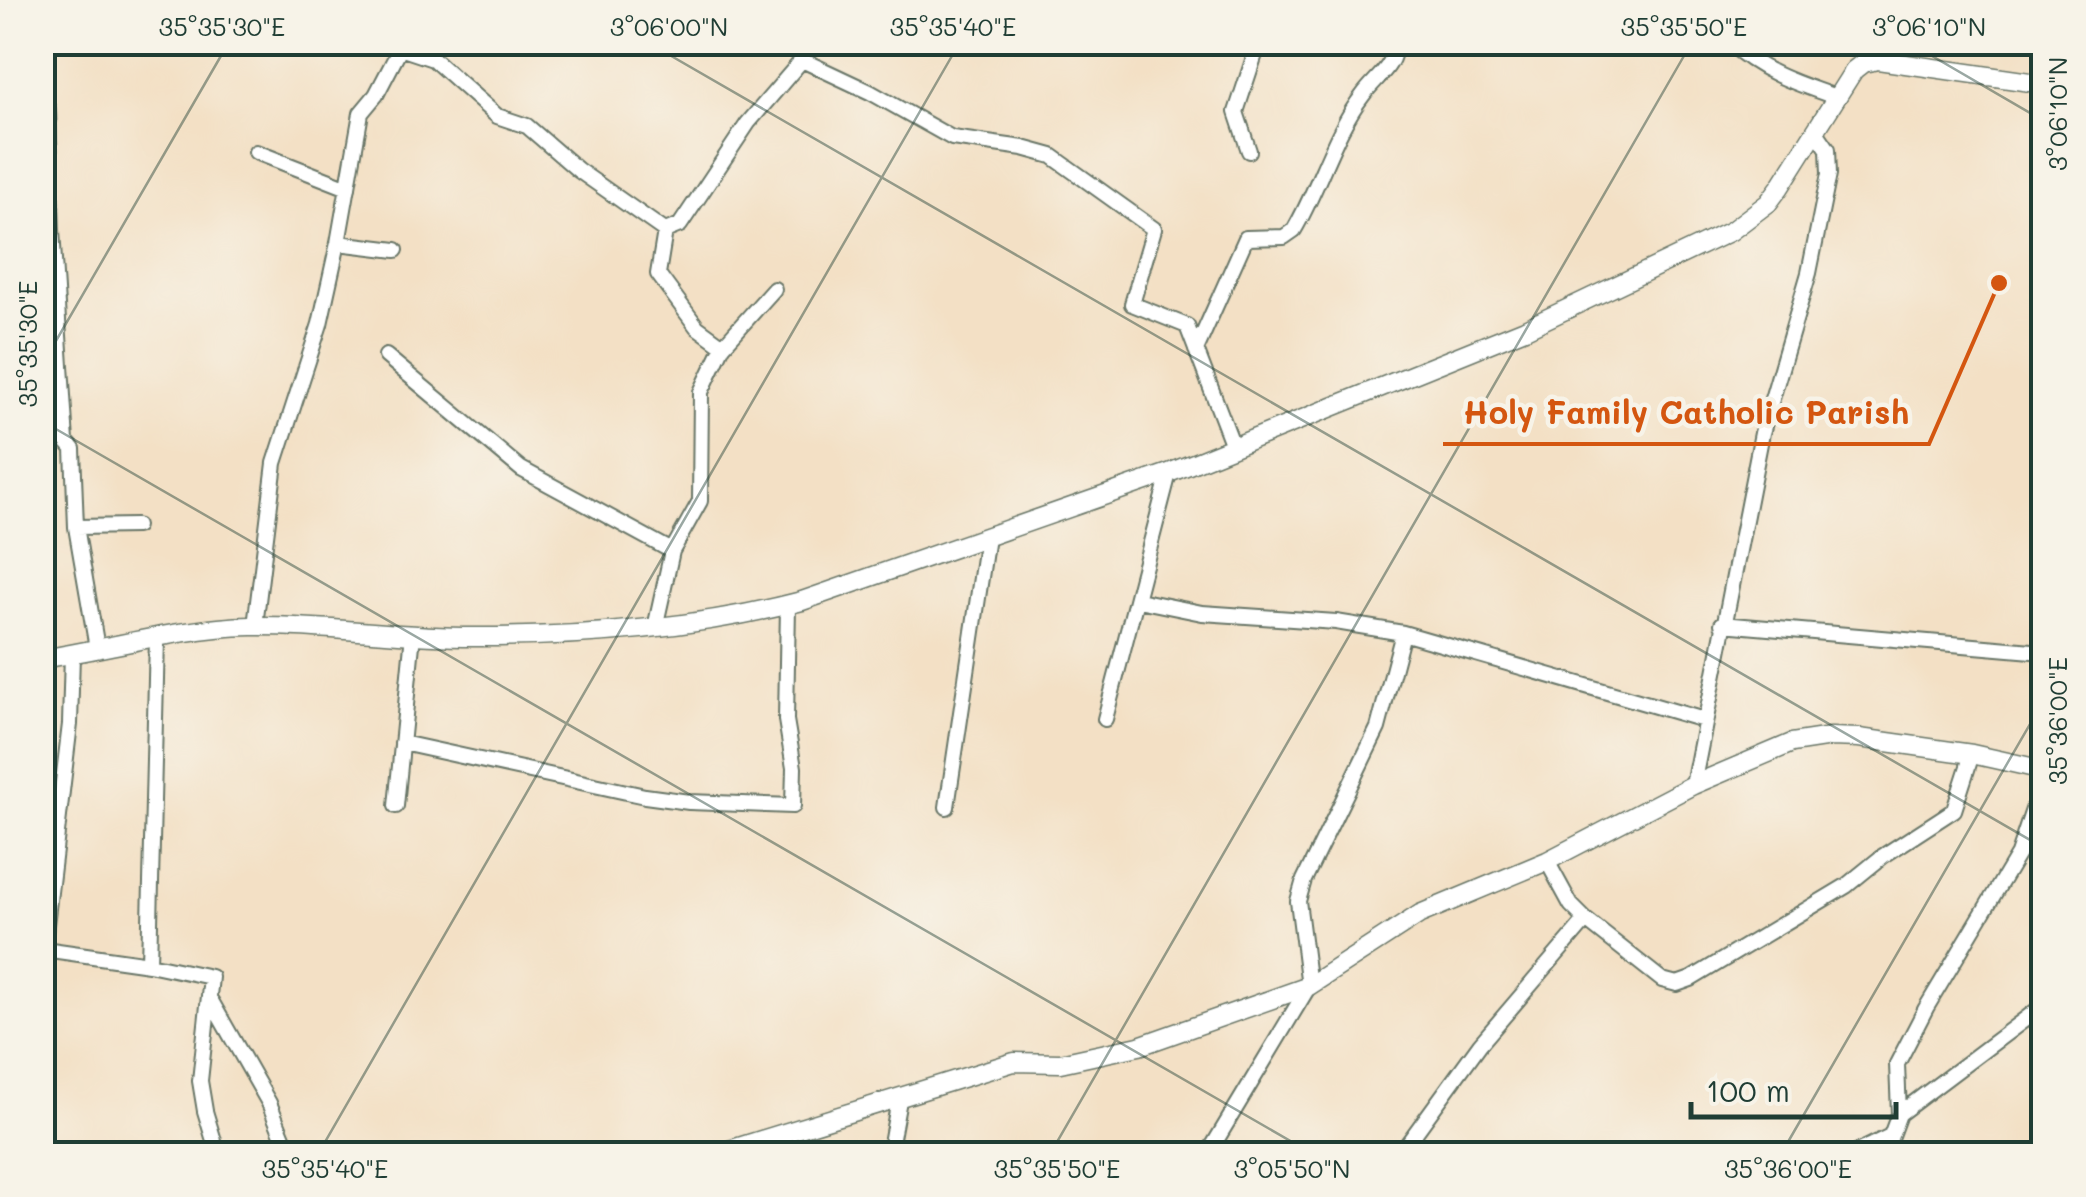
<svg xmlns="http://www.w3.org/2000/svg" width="2086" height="1197" font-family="Mali,sans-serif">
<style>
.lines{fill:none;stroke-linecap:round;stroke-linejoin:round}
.minor-casing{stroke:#697667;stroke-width:18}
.tertiary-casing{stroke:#697667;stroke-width:21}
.minor{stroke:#fff;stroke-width:14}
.tertiary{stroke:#fff;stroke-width:18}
.ticks{fill:none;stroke:#1f3d34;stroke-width:2.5;stroke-opacity:0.45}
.leader{fill:none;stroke:#d45610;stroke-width:4}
.callout-dot{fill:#d45610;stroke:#f7f3e8;stroke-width:4}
.callout-label{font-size:32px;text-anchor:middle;font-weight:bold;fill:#d45610;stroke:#f7f3e8;stroke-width:9;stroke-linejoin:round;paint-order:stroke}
.neatline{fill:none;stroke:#1f3d34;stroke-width:4}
.ticks-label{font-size:25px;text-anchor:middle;fill:#1f3d34}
</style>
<rect width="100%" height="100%" fill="#f7f3e8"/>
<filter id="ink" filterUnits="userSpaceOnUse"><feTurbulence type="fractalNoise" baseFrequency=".01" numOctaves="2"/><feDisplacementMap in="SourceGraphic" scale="20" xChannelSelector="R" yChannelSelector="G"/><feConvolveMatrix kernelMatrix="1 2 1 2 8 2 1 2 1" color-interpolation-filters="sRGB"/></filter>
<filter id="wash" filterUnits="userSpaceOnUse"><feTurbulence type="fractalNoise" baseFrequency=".0048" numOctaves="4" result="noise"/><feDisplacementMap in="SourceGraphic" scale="40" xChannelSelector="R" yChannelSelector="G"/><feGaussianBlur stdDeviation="2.25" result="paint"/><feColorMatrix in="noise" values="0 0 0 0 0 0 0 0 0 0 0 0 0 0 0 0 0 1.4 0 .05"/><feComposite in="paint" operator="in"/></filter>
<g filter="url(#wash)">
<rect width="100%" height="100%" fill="#f3e0c5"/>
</g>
<g filter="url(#ink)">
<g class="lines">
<g class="minor-casing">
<path id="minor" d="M 382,42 L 433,59 L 497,116 L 527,126 L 578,170 L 665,231 L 680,225 L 748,123 L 802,60 L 807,42
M 1729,42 C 1759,71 1798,84 1836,97
M 802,60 L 870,92 L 952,138 L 1023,148 L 1052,156 L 1154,229 L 1132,304 L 1187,326 L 1233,446
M 42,106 L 48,109 L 52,230 L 66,441 L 73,449 L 76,527 L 97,648
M 1249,151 L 1236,112 L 1259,42
M 256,152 L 348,188
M 665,231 L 658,274 L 697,327 L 723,346 L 774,289
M 338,243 L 396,250
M 1196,350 L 1246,238 L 1284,237 L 1294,230 C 1319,188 1334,132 1363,95 C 1376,77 1396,66 1395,42
M 386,356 L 521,469 L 672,551 L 655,628
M 76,527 L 136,526
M 672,551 L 700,501 L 701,392 L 723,346
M 1138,600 L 1202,613 L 1336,622 L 1403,633 L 1704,720
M 1722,624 L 2044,652
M 255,626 L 275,463 L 320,324 L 338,243 L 361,113 L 376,95 L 399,51
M 1105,719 L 1169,473
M 402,743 L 645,796 L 689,802 L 793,806 L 794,768 L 786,720 L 788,605
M 1693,785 L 1762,433 L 1809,273 L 1829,174 L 1828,149 L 1817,133
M 396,806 L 413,634
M 947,807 L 987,537
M 1586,920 L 1662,980 L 1677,984 L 1691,979 L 1846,886 L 1883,856 L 1954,810 L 1972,754
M 44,949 L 149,964 L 211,977 L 200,1081 L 205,1111 L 218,1154
M 42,959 L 70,724 L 72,654
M 149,964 L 157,638
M 211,1001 L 269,1103 L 290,1154
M 1899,1114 L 1897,1064 L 1926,1008 L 2018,854 L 2044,777
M 889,1154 L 899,1100
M 1208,1154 L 1309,986 L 1298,901 L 1304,880 L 1378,728 L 1403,633
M 1400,1154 L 1480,1044 L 1586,920 L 1571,905 L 1547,861
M 1853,1154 L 1888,1137
M 1884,1154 L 1899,1114 L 2044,1005"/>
</g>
<g class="tertiary-casing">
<path id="tertiary" d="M 42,659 C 112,648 181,627 252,626 C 325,625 398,637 472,637 C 582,637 695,629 802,601 L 1169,473 L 1525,329 L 1731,231 L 1768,203 L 1780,187 L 1854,70 L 1863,63 L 1878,60 L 2044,84
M 716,1154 L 1014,1062 L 1060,1063 L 1139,1046 L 1309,986 L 1420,914 L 1547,861 L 1693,785 L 1792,743 L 1831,737 L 1859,738 L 1972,754 L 2044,770"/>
</g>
<use href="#minor" class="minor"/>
<use href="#tertiary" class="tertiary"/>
</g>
</g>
<path class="ticks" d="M 647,42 L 2044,848M 1908,42 L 2044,121M 42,365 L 229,42M 42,421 L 1313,1154M 42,1148 L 53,1154M 318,1154 L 960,42M 1050,1154 L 1692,42M 1781,1154 L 2044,700"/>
<path class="leader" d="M1999 283L1929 444H1443"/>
<circle class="callout-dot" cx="1999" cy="283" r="10"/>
<g class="callout-label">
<text x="1686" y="424">Holy Family Catholic Parish</text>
</g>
<rect width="2086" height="1197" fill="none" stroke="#f7f3e8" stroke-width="110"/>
<path d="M1691 1102v15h205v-15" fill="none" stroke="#1f3d34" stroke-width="5"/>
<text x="1706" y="1102" font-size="30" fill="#1f3d34" stroke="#f7f3e8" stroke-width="8" paint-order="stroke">100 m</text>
<rect x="55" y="55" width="1976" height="1087" class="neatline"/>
<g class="ticks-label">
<text x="222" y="36">35°35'30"E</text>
<text x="669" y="36">3°06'00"N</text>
<text x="953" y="36">35°35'40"E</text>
<text x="1684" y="36">35°35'50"E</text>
<text x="1929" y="36">3°06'10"N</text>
<text transform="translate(2058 114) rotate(-90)" y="9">3°06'10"N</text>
<text transform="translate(28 344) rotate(-90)" y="9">35°35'30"E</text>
<text transform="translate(2058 721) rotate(-90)" y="9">35°36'00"E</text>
<text x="325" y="1178">35°35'40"E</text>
<text x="1057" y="1178">35°35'50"E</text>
<text x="1292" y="1178">3°05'50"N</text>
<text x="1788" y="1178">35°36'00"E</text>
</g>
</svg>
